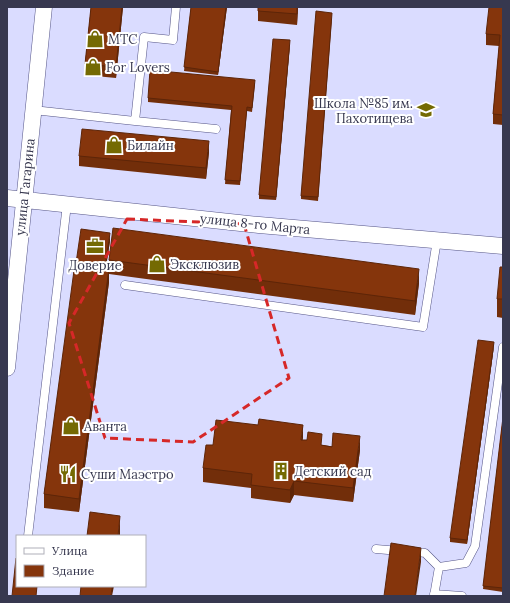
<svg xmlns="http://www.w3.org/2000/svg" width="510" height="603" font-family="Lora,serif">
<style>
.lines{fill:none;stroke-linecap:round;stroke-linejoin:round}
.lane-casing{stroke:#555587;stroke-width:9}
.street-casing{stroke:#555587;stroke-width:17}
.lane{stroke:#fff;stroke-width:8}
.street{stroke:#fff;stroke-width:16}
.wall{fill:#722e0a}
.shaded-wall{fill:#5d2508}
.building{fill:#85350c;stroke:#5d2508}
.marked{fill:none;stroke:#d62828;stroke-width:3;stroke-dasharray:8 5;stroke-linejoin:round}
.labels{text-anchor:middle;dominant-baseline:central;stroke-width:4;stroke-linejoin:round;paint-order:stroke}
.poi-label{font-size:13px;fill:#37384f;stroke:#fff;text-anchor:start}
.street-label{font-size:13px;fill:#37384f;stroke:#fff}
</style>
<rect width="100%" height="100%" fill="#dadcff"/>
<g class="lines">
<g class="lane-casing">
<path id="lane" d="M 33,110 L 135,121 L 144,37 L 173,40 L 176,7
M 135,121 L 216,129
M 125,285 L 423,327 L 437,240
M 28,536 L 67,204
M 376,549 L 400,551
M 411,551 L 425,553 L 439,567 L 434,596
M 439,567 L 466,563 L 475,546 L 503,347
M 434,594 L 462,596"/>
</g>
<g class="street-casing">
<path id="street" d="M 7,198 L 259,225 L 503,246
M 7,368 L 44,7"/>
</g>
<use href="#lane" class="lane"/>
<use href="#street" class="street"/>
</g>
<path class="wall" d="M 91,7 L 123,7 L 116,78 L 85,75 L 85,64 Z
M 191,7 L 227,7 L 218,75 L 184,71 Z
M 258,7 L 298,7 L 297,25 L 258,21 Z
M 503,7 L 503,125 L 493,124 L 493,114 L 499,46 L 486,45 L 486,34 Z
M 332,17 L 318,201 L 301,199 L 301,196 Z
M 290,44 L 276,200 L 259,199 L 259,195 Z
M 255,83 L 252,112 L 247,111 L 240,185 L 225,184 L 231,110 L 148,102 L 148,98 Z
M 209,152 L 206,179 L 79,166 L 79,156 Z
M 110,241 L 106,267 L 109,268 L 109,260 L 419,283 L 415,315 L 109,274 L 109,282 L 79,512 L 44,508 L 44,494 L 76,263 Z
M 503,267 L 503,318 L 497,317 L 497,299 Z
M 494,346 L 467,544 L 450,542 L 450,538 Z
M 503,417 L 503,592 L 483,589 Z
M 303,440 L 322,445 L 360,450 L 353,502 L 294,495 L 290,503 L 251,498 L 251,488 L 203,482 L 203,468 Z"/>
<path class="shaded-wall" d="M 122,7 L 123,7 L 116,78 L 116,67 Z
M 226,7 L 227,7 L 218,75 L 218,72 Z
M 297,7 L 298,7 L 297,25 Z
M 290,40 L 290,44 L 276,200 L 276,197 Z
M 209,141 L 209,152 L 206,179 L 206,168 Z
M 110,233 L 110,241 L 104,279 L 104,271 Z
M 109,268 L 109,282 L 79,512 L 79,499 Z
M 419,269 L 419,283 L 415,315 L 415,301 Z
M 494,342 L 494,346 L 467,544 L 467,540 Z
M 303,425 L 303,438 L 301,454 L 301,440 Z
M 360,436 L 360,450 L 353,502 L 353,488 Z
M 294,481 L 294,495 L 290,503 L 290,490 Z
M 120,516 L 120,536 L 118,536 Z
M 421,548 L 421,562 L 416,596 L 415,596 Z
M 112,586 L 114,586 L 112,596 L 111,596 Z"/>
<path class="building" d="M 91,7 L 122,7 L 116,67 L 85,64 Z
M 191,7 L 226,7 L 218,72 L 184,67 Z
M 258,7 L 297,7 L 297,14 L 258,11 Z
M 489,7 L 503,7 L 503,115 L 493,114 L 500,35 L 486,34 Z
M 316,11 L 332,13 L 318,197 L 301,196 Z
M 273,39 L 290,40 L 276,197 L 259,195 Z
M 150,70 L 255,80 L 252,108 L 247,107 L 240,181 L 225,180 L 232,106 L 148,98 Z
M 82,129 L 209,141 L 206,168 L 79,156 Z
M 113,228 L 419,269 L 415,301 L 109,260 Z
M 81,229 L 110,233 L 105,267 L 76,263 Z
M 75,263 L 109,268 L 79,499 L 44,494 Z
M 500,267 L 503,267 L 503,299 L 497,299 Z
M 478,340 L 494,342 L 467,540 L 450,538 Z
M 503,417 L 503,588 L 483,586 Z
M 259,419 L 303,425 L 301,440 L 307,440 L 308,432 L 322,434 L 321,445 L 332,447 L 333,433 L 360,436 L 353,488 L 294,481 L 290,490 L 251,485 L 252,474 L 203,468 L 206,445 L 213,445 L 216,420 L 258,425 Z
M 90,512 L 120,516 L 118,536 L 87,536 Z
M 391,543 L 421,548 L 415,596 L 384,596 Z
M 16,558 L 17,558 L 17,586 L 37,586 L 36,596 L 12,596 Z
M 81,586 L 112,586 L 111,596 L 80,596 Z"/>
<path class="marked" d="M 127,219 L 244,224 L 289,378 L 193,442 L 105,438 L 69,323 Z"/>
<defs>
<g id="shop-bare" transform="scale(1.38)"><path d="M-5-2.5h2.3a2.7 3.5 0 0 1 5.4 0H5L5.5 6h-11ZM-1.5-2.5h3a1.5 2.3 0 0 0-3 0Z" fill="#746a03" stroke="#fff" stroke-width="2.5" paint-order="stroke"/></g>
<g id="school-bare" transform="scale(1.38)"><path d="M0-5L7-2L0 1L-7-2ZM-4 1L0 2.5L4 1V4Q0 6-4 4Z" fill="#746a03" stroke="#fff" stroke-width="2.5" paint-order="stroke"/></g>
<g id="office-bare" transform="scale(1.38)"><path d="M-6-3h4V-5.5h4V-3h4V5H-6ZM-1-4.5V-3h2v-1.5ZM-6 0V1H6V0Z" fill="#746a03" stroke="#fff" stroke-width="2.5" paint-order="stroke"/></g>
<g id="building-bare" transform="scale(1.38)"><path d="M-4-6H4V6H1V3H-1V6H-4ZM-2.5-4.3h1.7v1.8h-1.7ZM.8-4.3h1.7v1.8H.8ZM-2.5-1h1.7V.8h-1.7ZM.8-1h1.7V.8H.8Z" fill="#746a03" stroke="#fff" stroke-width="2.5" paint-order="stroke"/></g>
<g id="restaurant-bare" transform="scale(1.38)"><path d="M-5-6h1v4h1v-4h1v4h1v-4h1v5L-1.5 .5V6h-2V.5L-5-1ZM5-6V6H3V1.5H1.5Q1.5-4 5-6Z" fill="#746a03" stroke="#fff" stroke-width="2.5" paint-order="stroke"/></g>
</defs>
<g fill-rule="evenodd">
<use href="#shop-bare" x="95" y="39"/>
<use href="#shop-bare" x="93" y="67"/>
<use href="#school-bare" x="426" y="110"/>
<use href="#shop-bare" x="114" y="145"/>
<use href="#office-bare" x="95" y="246"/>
<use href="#shop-bare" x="157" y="264"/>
<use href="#shop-bare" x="71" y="426"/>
<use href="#building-bare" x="281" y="471"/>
<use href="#restaurant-bare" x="68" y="474"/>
</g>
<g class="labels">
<g class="poi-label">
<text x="108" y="39">МТС</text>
<text x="106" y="67">For Lovers</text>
<text x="413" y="103" text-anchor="end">Школа №85 им.<tspan x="413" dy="15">Пахотищева</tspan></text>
<text x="127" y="145">Билайн</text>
<text x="170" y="264">Эксклюзив</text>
<text x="95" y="265" text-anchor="middle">Доверие</text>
<text x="84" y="426">Аванта</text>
<text x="294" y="471">Детский сад</text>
<text x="81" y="474">Суши Маэстро</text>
</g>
<g class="street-label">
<text transform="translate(25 187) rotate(-84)">улица Гагарина</text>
<text transform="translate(255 224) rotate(6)">улица 8-го Марта</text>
</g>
</g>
<rect width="510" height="603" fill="none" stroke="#37384f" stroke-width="16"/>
<rect x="16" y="535" width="130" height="52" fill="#ffffff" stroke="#afafb9"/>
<rect x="24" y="548" width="20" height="6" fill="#ffffff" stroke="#afafb9"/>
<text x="52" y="555" font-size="12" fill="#37384f">Улица</text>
<rect x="24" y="565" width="20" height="12" fill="#85350c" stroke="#afafb9"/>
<text x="52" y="575" font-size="12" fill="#37384f">Здание</text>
</svg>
